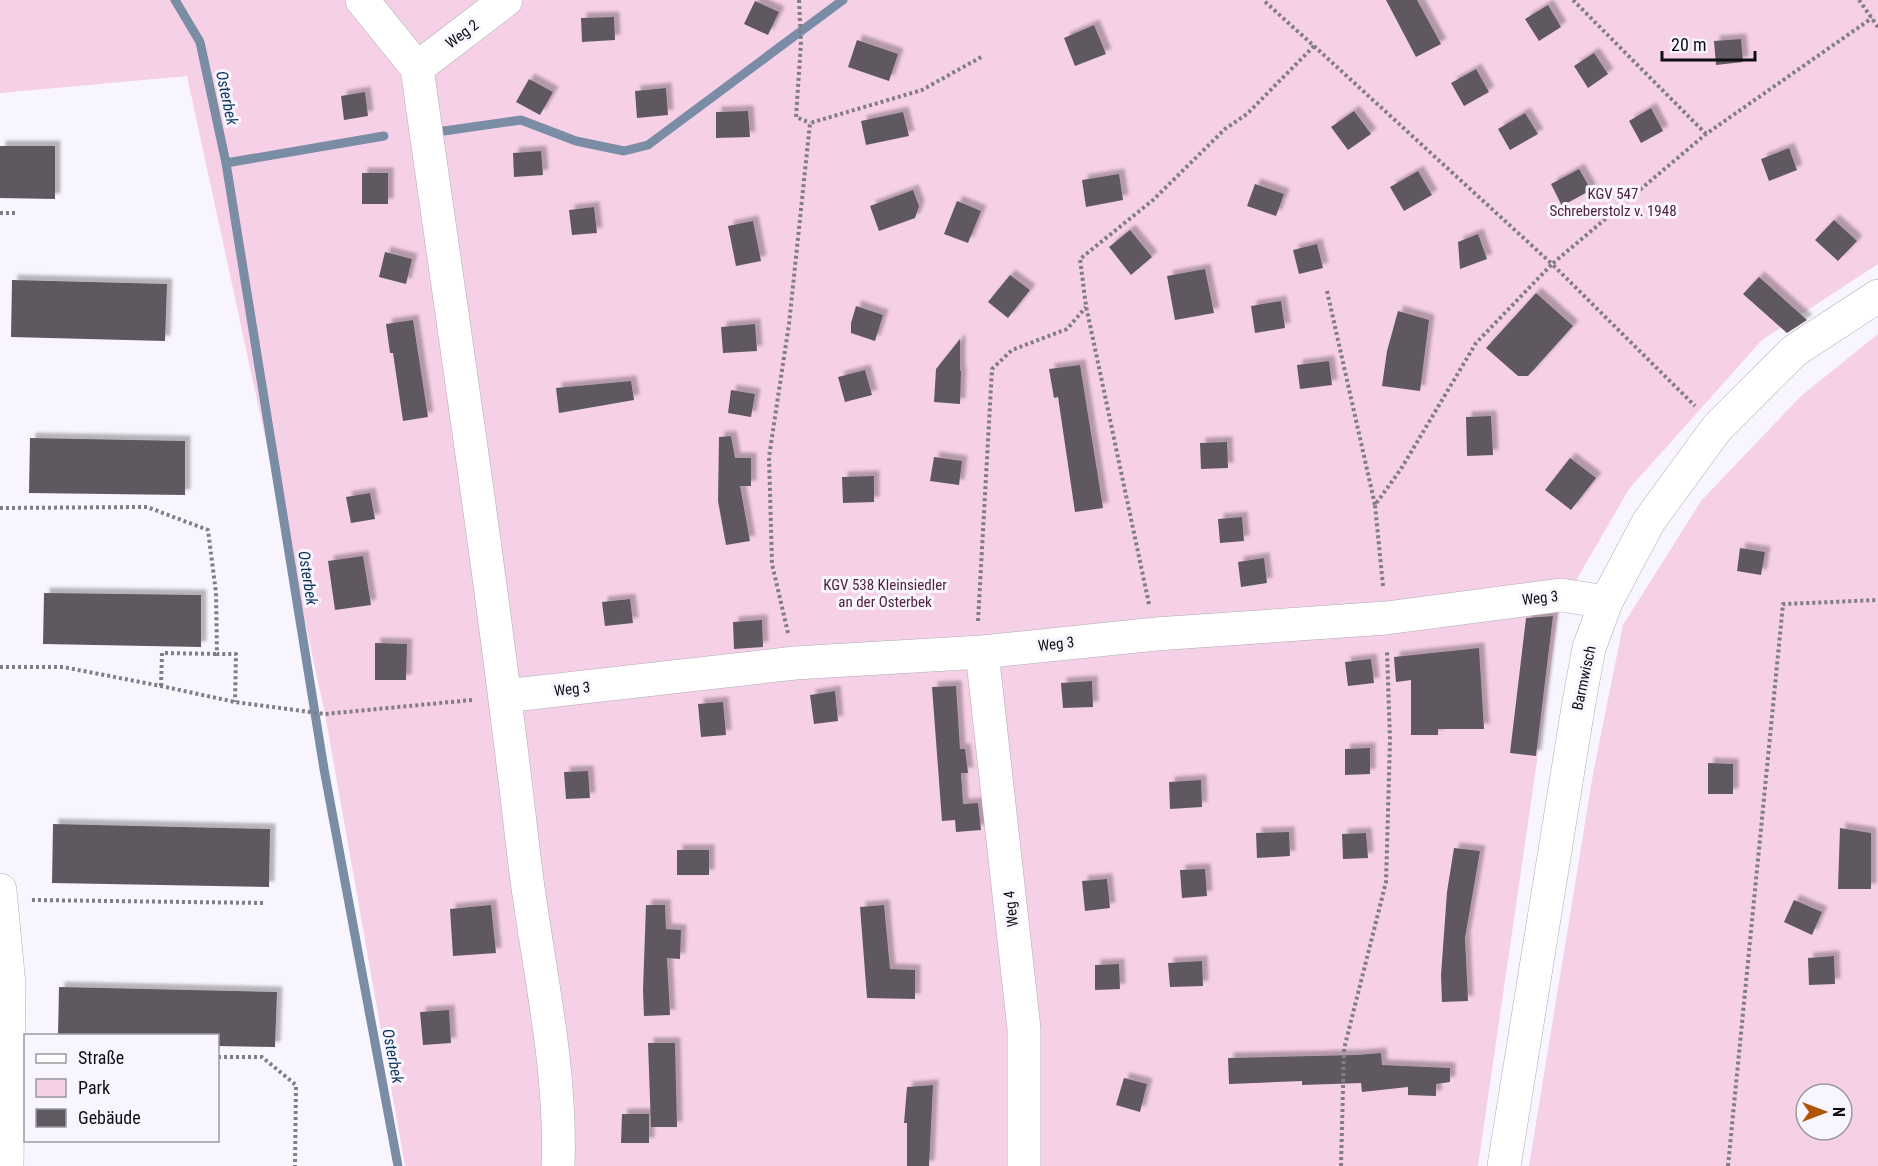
<svg xmlns="http://www.w3.org/2000/svg" width="1878" height="1166" font-family="'Roboto Condensed',sans-serif">
<style>
.green{fill:#f6d0e6;fill-rule:evenodd}
.lines{fill:none;stroke-linecap:round;stroke-linejoin:round}
.stream{stroke:#7a8da5;stroke-width:9}
.building{fill:#5f5961;filter:url(#shadow)}
.minor-casing{stroke:#aeabb5;stroke-width:34}
.path{stroke:#807e84;stroke-width:4;stroke-dasharray:3 3;stroke-linecap:butt}
.minor{stroke:#fff;stroke-width:33}
.labels{text-anchor:middle;dominant-baseline:central;stroke-width:6;stroke-linejoin:round;paint-order:stroke}
.street-label{font-size:15px;fill:#0f0e12;stroke:#f8f5fe}
.park-label{font-size:15px;fill:#512141;stroke:#f8f5fe}
.water-label{font-size:16px;font-style:italic;fill:#0c335c;stroke:#f8f5fe}
</style>
<defs>
<filter id="shadow"><feDropShadow dx="5.5" dy="-5.5" stdDeviation="1.5" flood-color="#0004"/></filter>
</defs>
<rect width="100%" height="100%" fill="#f8f5fe"/>
<path class="green" d="M 0,0 L 1878,0 L 1878,264 L 1762,340 L 1629,489 L 1559,610 L 1478,1166 L 405,1166 L 325,714 L 187,76 L 0,93 Z
M 1878,334 L 1878,1166 L 1529,1166 L 1593,774 L 1623,625 L 1701,501 L 1801,396 ZM 1806,1094 L 1842,1094 L 1842,1130 L 1806,1130 Z"/>
<g class="lines">
<path class="stream" d="M 175,0 L 200,42 L 226,163 L 324,769 L 398,1166
M 437,132 L 521,120 L 576,141 L 624,151 L 648,145 L 843,0
M 226,163 L 384,136"/>
</g>
<path class="building" d="M 1386,0 L 1417,0 L 1441,44 L 1416,57 Z
M 755,1 L 779,12 L 768,35 L 744,24 Z
M 1548,5 L 1561,27 L 1539,41 L 1525,19 Z
M 614,17 L 615,40 L 582,42 L 581,18 Z
M 1094,25 L 1106,54 L 1075,66 L 1064,38 Z
M 1741,39 L 1743,62 L 1716,65 L 1714,41 Z
M 857,40 L 898,54 L 889,81 L 848,67 Z
M 1594,53 L 1608,74 L 1588,88 L 1574,66 Z
M 1476,69 L 1489,92 L 1464,106 L 1451,83 Z
M 529,79 L 553,92 L 540,115 L 516,102 Z
M 666,88 L 668,115 L 637,118 L 635,91 Z
M 365,92 L 368,116 L 344,120 L 341,96 Z
M 1651,108 L 1663,131 L 1641,143 L 1629,121 Z
M 748,111 L 750,137 L 716,138 L 716,112 Z
M 1354,111 L 1371,134 L 1348,150 L 1331,127 Z
M 903,112 L 909,136 L 866,145 L 861,121 Z
M 1525,113 L 1538,134 L 1510,150 L 1498,129 Z
M 0,146 L 55,146 L 55,199 L 0,198 Z
M 1789,148 L 1797,170 L 1769,181 L 1761,159 Z
M 541,151 L 543,175 L 514,177 L 513,153 Z
M 1579,169 L 1591,190 L 1562,206 L 1551,184 Z
M 1418,171 L 1432,195 L 1404,211 L 1390,187 Z
M 362,173 L 388,173 L 388,204 L 362,204 Z
M 1119,174 L 1123,200 L 1086,207 L 1082,180 Z
M 1255,184 L 1284,194 L 1276,216 L 1247,206 Z
M 913,190 L 919,206 L 915,218 L 879,231 L 870,206 Z
M 957,201 L 981,211 L 968,243 L 944,234 Z
M 594,207 L 597,233 L 572,235 L 569,210 Z
M 1834,220 L 1857,241 L 1838,261 L 1815,240 Z
M 753,221 L 761,261 L 736,266 L 728,226 Z
M 1130,230 L 1152,257 L 1131,275 L 1109,247 Z
M 1478,234 L 1487,259 L 1460,269 L 1458,242 Z
M 1317,244 L 1323,268 L 1299,274 L 1293,250 Z
M 385,252 L 412,259 L 406,284 L 379,277 Z
M 1205,269 L 1214,313 L 1175,320 L 1167,276 Z
M 1010,275 L 1030,290 L 1008,318 L 988,302 Z
M 1759,277 L 1807,320 L 1787,333 L 1743,294 Z
M 12,280 L 167,284 L 165,341 L 11,337 Z
M 1536,293 L 1573,326 L 1528,376 L 1518,376 L 1486,348 Z
M 1281,301 L 1285,328 L 1255,333 L 1251,306 Z
M 856,306 L 883,315 L 875,341 L 851,333 L 851,323 Z
M 1398,311 L 1429,320 L 1420,391 L 1382,386 L 1387,351 Z
M 413,320 L 428,417 L 403,421 L 393,353 L 390,353 L 386,324 Z
M 755,324 L 757,351 L 723,353 L 721,327 Z
M 960,339 L 960,371 L 961,371 L 960,404 L 934,402 L 936,369 Z
M 1329,361 L 1332,385 L 1300,389 L 1297,365 Z
M 1080,365 L 1103,508 L 1075,512 L 1058,397 L 1054,398 L 1049,369 Z
M 865,370 L 872,395 L 845,402 L 838,377 Z
M 631,381 L 634,400 L 559,413 L 556,388 Z
M 731,390 L 755,394 L 751,417 L 728,413 Z
M 1491,416 L 1493,455 L 1467,456 L 1466,417 Z
M 731,436 L 735,458 L 751,458 L 751,486 L 740,486 L 750,541 L 726,545 L 718,501 L 719,437 Z
M 30,438 L 185,441 L 185,495 L 29,493 Z
M 1227,442 L 1228,468 L 1201,469 L 1200,443 Z
M 934,457 L 962,461 L 959,485 L 930,481 Z
M 1570,458 L 1596,478 L 1571,510 L 1545,490 Z
M 874,476 L 874,502 L 843,503 L 842,477 Z
M 370,493 L 375,519 L 351,523 L 346,497 Z
M 1242,517 L 1244,541 L 1220,543 L 1218,519 Z
M 1740,548 L 1765,552 L 1761,575 L 1737,571 Z
M 363,556 L 371,605 L 335,610 L 328,561 Z
M 1264,558 L 1267,583 L 1241,587 L 1238,562 Z
M 44,593 L 201,595 L 201,647 L 43,644 Z
M 630,599 L 633,623 L 605,626 L 602,602 Z
M 1553,616 L 1536,756 L 1510,753 L 1526,618 Z
M 762,620 L 763,647 L 734,649 L 733,622 Z
M 375,643 L 407,644 L 406,680 L 375,680 Z
M 1479,648 L 1484,729 L 1438,729 L 1438,735 L 1411,735 L 1411,680 L 1396,682 L 1394,657 Z
M 1371,659 L 1374,683 L 1348,686 L 1345,662 Z
M 1092,681 L 1093,707 L 1063,708 L 1061,683 Z
M 956,686 L 960,749 L 965,749 L 968,773 L 961,773 L 963,804 L 978,803 L 981,830 L 956,832 L 955,820 L 942,821 L 932,687 Z
M 835,691 L 838,721 L 814,724 L 810,695 Z
M 723,702 L 726,735 L 701,737 L 698,704 Z
M 1370,748 L 1370,774 L 1345,775 L 1345,749 Z
M 1708,763 L 1733,764 L 1733,794 L 1708,794 Z
M 588,771 L 590,798 L 566,799 L 564,772 Z
M 1201,780 L 1202,807 L 1170,809 L 1169,782 Z
M 53,824 L 270,829 L 269,887 L 52,883 Z
M 1840,828 L 1871,833 L 1871,889 L 1838,889 Z
M 1289,832 L 1290,856 L 1257,858 L 1256,833 Z
M 1366,833 L 1368,858 L 1343,859 L 1342,834 Z
M 1454,848 L 1480,851 L 1465,938 L 1468,1001 L 1442,1002 L 1441,975 L 1447,892 Z
M 677,850 L 709,850 L 709,875 L 677,875 Z
M 1205,869 L 1207,896 L 1182,898 L 1180,870 Z
M 1107,879 L 1110,908 L 1085,911 L 1082,881 Z
M 1794,900 L 1822,912 L 1812,935 L 1784,922 Z
M 491,905 L 496,953 L 453,956 L 450,909 Z
M 646,905 L 665,905 L 666,929 L 681,930 L 680,959 L 667,958 L 670,1015 L 644,1016 L 643,990 Z
M 884,905 L 890,969 L 915,970 L 915,999 L 867,998 L 860,907 Z
M 1834,956 L 1835,984 L 1809,985 L 1808,958 Z
M 1202,961 L 1203,986 L 1170,987 L 1168,963 Z
M 1119,964 L 1120,989 L 1095,990 L 1095,965 Z
M 59,987 L 277,992 L 275,1047 L 218,1046 L 218,1035 L 58,1035 Z
M 449,1010 L 451,1043 L 423,1045 L 420,1012 Z
M 648,1043 L 675,1043 L 677,1127 L 651,1127 Z
M 1381,1053 L 1382,1065 L 1450,1068 L 1450,1082 L 1436,1084 L 1436,1096 L 1408,1095 L 1408,1087 L 1362,1092 L 1361,1083 L 1302,1085 L 1302,1081 L 1229,1084 L 1228,1058 L 1356,1055 Z
M 1124,1078 L 1147,1084 L 1140,1112 L 1116,1105 Z
M 933,1085 L 929,1166 L 907,1166 L 907,1123 L 904,1123 L 907,1087 Z
M 622,1114 L 649,1114 L 649,1143 L 621,1143 Z"/>
<g class="lines">
<g class="minor-casing">
<path id="minor" d="M 362,0 L 417,68 C 454,331 494,593 524,857 C 536,959 562,1062 558,1166
M 417,68 L 506,0
M 982,652 L 1024,1029 L 1024,1166
M 505,696 L 795,663 L 982,652 L 1156,634 L 1386,618 L 1561,595 L 1606,602
M 0,890 L 9,985 L 7,1166
M 1504,1166 L 1579,702 L 1589,648 L 1606,602 L 1649,521 L 1717,428 L 1794,351 L 1878,296"/>
</g>
<path class="path" d="M 799,0 L 801,42 L 796,117 L 810,123
M 1573,0 L 1706,134
M 1859,0 L 1878,27
M 1314,46 L 1552,264 L 1706,134 L 1872,18
M 0,213 L 15,213
M 1327,291 L 1375,505
M 0,508 L 147,507 L 208,530 L 216,593 L 217,654 L 236,654 L 235,702
M 1383,586 L 1375,505 L 1401,469 L 1476,343 L 1552,264 L 1695,406
M 1149,604 L 1086,306 L 1080,259 L 1153,200 L 1225,129 L 1247,114 L 1314,46 L 1263,0
M 978,621 L 992,369 L 1012,350 L 1067,329 L 1086,307
M 788,633 L 772,564 L 769,457 L 789,324 L 810,123 L 922,90 L 983,56
M 0,667 L 63,667 L 161,686 L 235,702 L 325,714 L 472,700
M 161,686 L 162,653 L 217,654
M 32,900 L 264,903
M 218,1057 L 262,1057 L 296,1085 L 295,1166
M 1341,1166 L 1344,1049 L 1386,882 L 1390,740 L 1387,650
M 1728,1166 L 1783,604 L 1878,600"/>
<use href="#minor" class="minor"/>
</g>
<g class="labels">
<g class="street-label">
<text transform="translate(462 34) rotate(-37)">Weg 2</text>
<text transform="translate(1540 598) rotate(-6)">Weg 3</text>
<text transform="translate(1056 644) rotate(-6)">Weg 3</text>
<text transform="translate(1584 678) rotate(-78)">Barmwisch</text>
<text transform="translate(572 689) rotate(-6)">Weg 3</text>
<text transform="translate(1011 909) rotate(-96)">Weg 4</text>
</g>
<g class="park-label">
<text x="1613" y="194">KGV 547<tspan x="1613" dy="17">Schreberstolz v. 1948</tspan></text>
<text x="885" y="585">KGV 538 Kleinsiedler<tspan x="885" dy="17">an der Osterbek</tspan></text>
</g>
<g class="water-label">
<text transform="translate(227 98) rotate(78)">Osterbek</text>
<text transform="translate(308 578) rotate(81)">Osterbek</text>
<text transform="translate(393 1056) rotate(79)">Osterbek</text>
</g>
</g>
<rect x="24" y="1034" width="195" height="108" fill="#f8f5fe" stroke="#9b99a0" stroke-width="1.5"/>
<rect x="36" y="1054" width="30" height="9" fill="#ffffff" stroke="#9b99a0" stroke-width="1.5"/>
<text x="78" y="1064" font-size="18" fill="#0f0e12">Straße</text>
<rect x="36" y="1079" width="30" height="18" fill="#f6d0e6" stroke="#9b99a0" stroke-width="1.5"/>
<text x="78" y="1094" font-size="18" fill="#0f0e12">Park</text>
<rect x="36" y="1109" width="30" height="18" fill="#5f5961" stroke="#9b99a0" stroke-width="1.5"/>
<text x="78" y="1124" font-size="18" fill="#0f0e12">Gebäude</text>
<g transform="translate(1824 1112) rotate(90)"><circle r="28" fill="#f8f5fe" stroke="#9b99a0" stroke-width="1.5"/>
<path d="M0-4.5L10 22L0 15L-10 22Z" fill="#b25308"/>
<text y="-9" font-size="16" font-weight="bold" text-anchor="middle" fill="#0f0e12">N</text>
</g>
<path d="M1662 51v9h93v-9" fill="none" stroke="#0f0e12" stroke-width="3"/>
<text x="1671" y="51" font-size="18" fill="#0f0e12" stroke="#f8f5fe" stroke-width="4.5" paint-order="stroke">20 m</text>
</svg>
